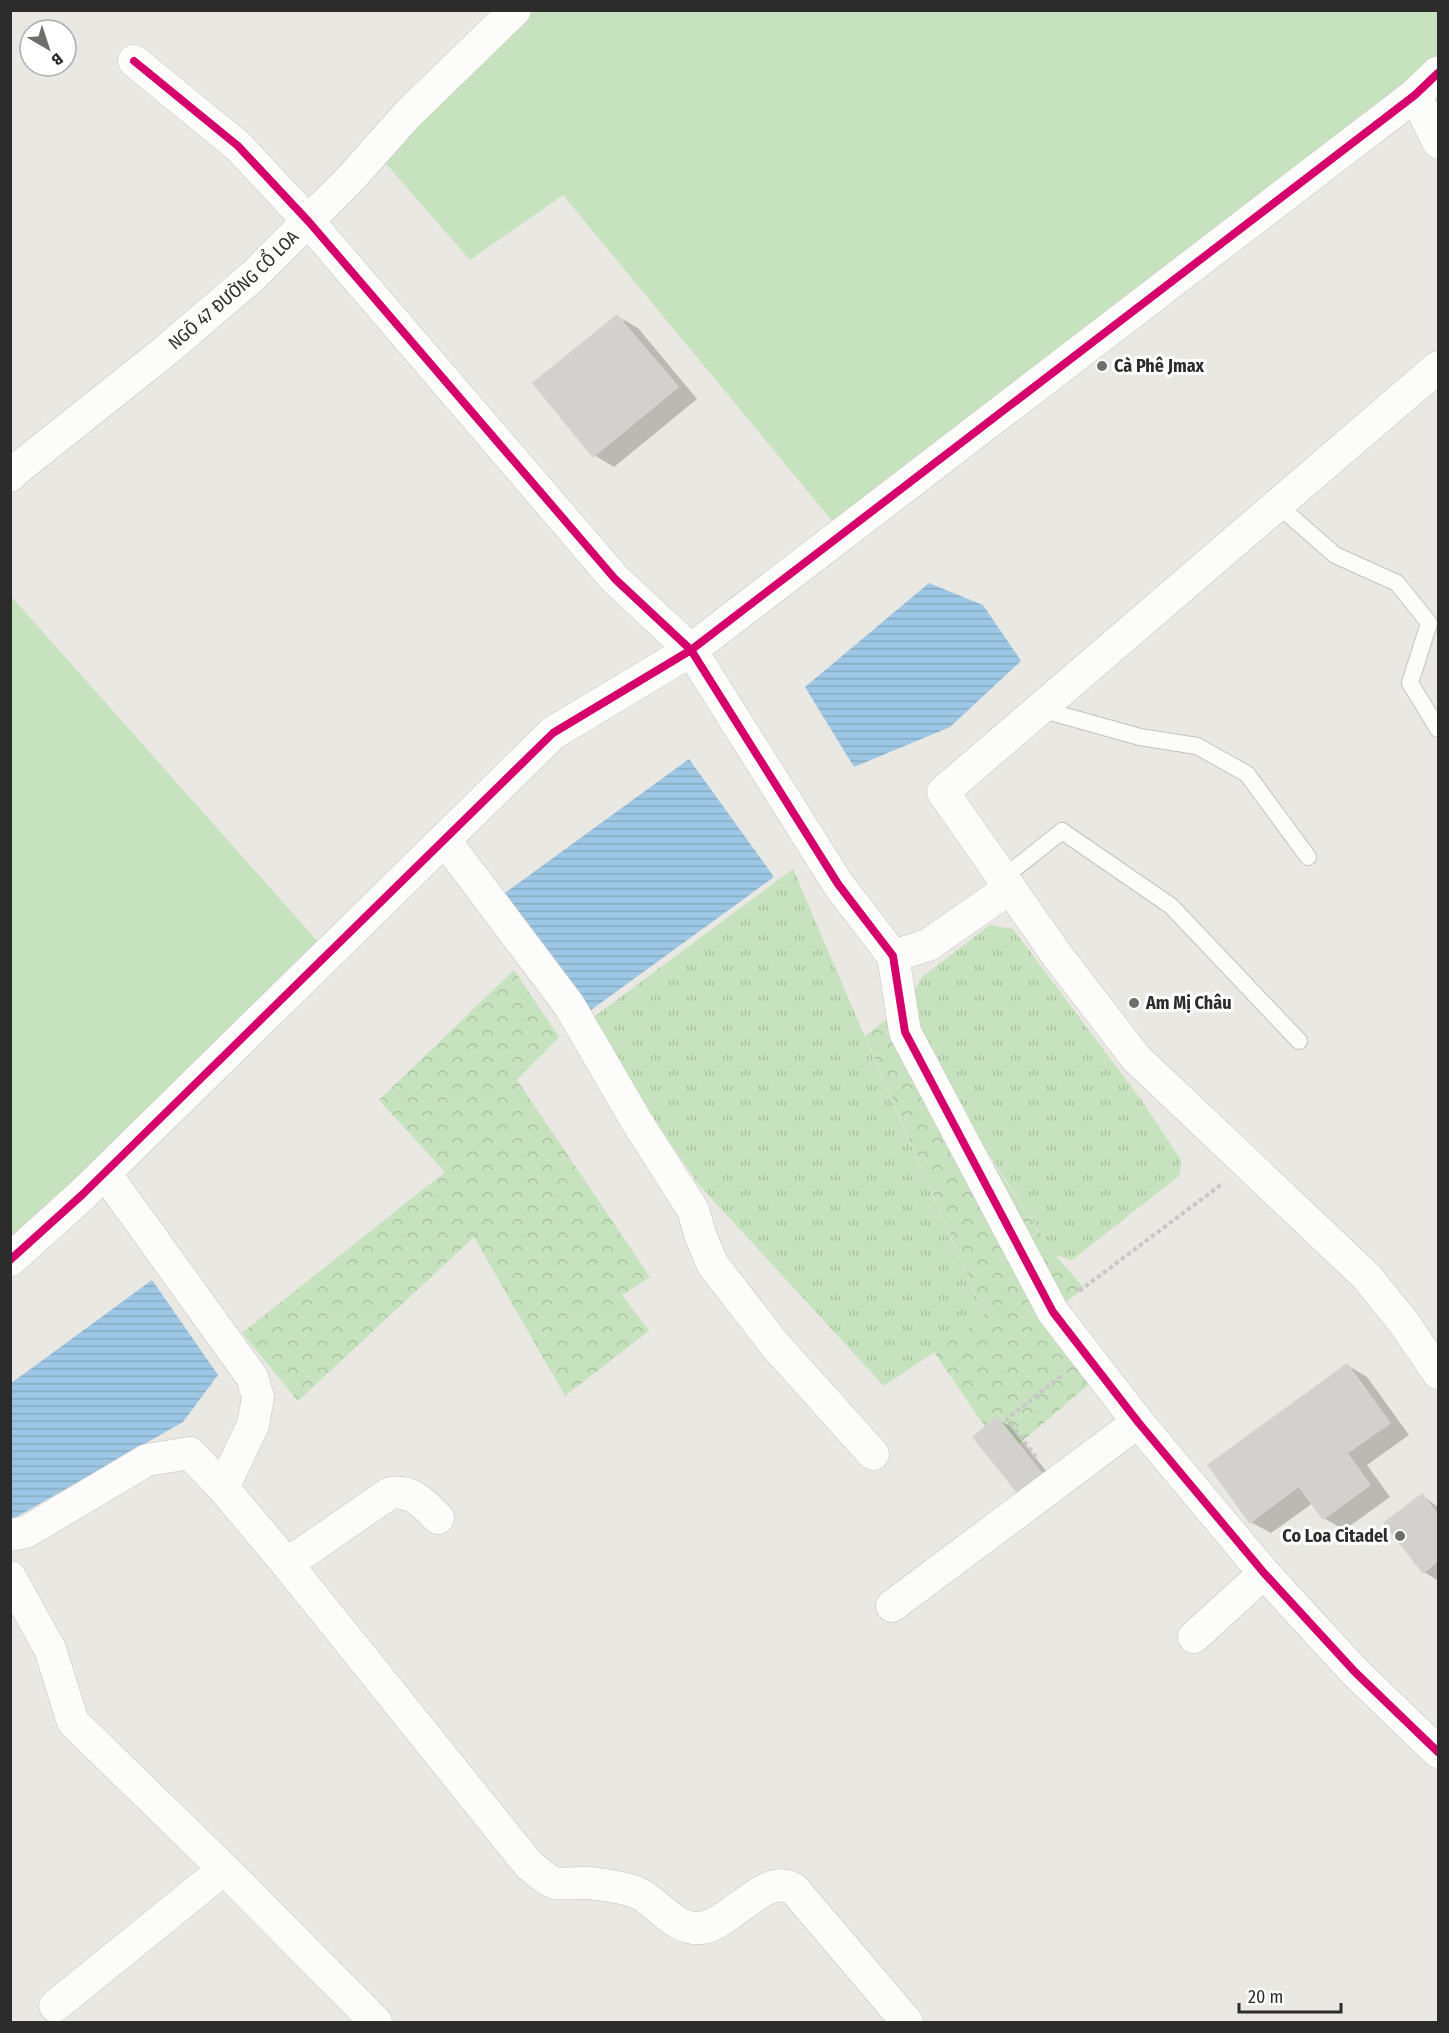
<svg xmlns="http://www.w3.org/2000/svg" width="1449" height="2033" font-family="'Fira Sans Condensed',sans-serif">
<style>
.grass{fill:url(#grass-tufts)}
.forest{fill:url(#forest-crowns)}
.park{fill:#c7e2be}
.water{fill:url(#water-rules)}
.shadow{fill:#0003}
.building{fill:#d2d1cd;stroke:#d4d3ce;stroke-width:1.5}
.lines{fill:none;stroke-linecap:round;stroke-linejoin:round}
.lane-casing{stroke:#c4c3c2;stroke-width:18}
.street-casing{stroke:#c4c3c2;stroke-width:33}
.secondary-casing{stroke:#c4c3c2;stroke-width:34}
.path{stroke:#c8c8c7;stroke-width:4;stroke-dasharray:4.5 3;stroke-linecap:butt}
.lane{stroke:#fcfcfb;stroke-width:16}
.street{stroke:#fcfcfb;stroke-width:32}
.secondary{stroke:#fcfcfb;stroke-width:33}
.cycleway-casing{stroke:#fff;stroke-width:11}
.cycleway{stroke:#d6006c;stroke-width:8}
.poi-dot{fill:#6e6e6c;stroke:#fff;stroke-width:2}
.labels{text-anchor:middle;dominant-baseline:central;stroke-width:6;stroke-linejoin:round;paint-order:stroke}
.street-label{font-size:18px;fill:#2c2c2c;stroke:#fff}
.poi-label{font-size:18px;font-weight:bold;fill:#2c2c2c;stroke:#fff;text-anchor:start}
</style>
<defs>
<pattern id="grass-tufts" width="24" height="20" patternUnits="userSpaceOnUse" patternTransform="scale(1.5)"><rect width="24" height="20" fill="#c7e2be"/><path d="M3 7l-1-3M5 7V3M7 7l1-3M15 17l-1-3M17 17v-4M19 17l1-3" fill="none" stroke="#abc2a3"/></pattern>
<pattern id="forest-crowns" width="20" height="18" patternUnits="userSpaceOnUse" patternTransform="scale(1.5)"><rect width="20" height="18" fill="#c7e2be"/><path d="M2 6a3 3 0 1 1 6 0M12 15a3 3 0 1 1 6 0" fill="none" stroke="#abc2a3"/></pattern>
<pattern id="water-rules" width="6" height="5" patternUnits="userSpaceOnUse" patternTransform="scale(1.5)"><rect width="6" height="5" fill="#9dc7e4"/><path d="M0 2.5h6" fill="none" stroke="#87abc4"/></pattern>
</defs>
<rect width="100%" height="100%" fill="#e9e8e2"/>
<path class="grass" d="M 793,869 L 985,1318 L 884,1386 L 699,1185 L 587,1022 Z
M 990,925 L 1013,929 L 1142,1101 L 1181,1160 L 1180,1175 L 1072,1260 L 1055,1255 L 912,1038 L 907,1003 L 922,977 Z"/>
<path class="forest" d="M 514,970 L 559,1037 L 517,1080 L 650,1277 L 622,1295 L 649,1331 L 565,1396 L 474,1237 L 298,1401 L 242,1333 L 445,1172 L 379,1100 Z
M 907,1003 L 905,1032 L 1055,1255 L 1084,1288 L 1053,1312 L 1101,1374 L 1005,1456 L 934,1352 L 985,1317 L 865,1036 Z"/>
<path class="park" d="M 516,11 L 1438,11 L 1438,73 L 843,534 L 563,195 L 470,260 L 375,151 Z
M 10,595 L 328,953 L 10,1256 Z"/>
<path class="water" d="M 929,583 L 983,605 L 1021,661 L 950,727 L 854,767 L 805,687 Z
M 689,759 L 774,877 L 591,1010 L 505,893 Z
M 152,1280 L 218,1375 L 183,1422 L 11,1520 L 10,1384 Z"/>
<path class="shadow" d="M 617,316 L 638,328 L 697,399 L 614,467 L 594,455 Z
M 1347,1365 L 1367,1377 L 1409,1435 L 1367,1465 L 1390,1497 L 1344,1530 L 1324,1518 L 1313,1503 L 1271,1533 L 1251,1522 Z
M 997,1419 L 1011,1427 L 1063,1492 L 1040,1510 Z
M 1423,1496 L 1438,1507 L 1437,1580 L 1424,1572 L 1386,1523 Z"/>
<path class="building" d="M 617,315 L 678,387 L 593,457 L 533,383 Z
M 1347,1364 L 1390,1423 L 1347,1453 L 1370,1485 L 1323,1519 L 1299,1486 L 1250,1523 L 1208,1465 Z
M 997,1417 L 1050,1484 L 1026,1503 L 973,1437 Z
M 1422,1494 L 1438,1515 L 1438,1561 L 1423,1573 L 1384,1523 Z"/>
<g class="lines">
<g class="lane-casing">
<path id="lane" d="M 1278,505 L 1335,555 L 1397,583 L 1429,623 L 1410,683 L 1438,729
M 1040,709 L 1140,737 L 1197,746 L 1247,774 L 1308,857
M 1003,878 L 1062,831 L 1171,906 L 1299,1041"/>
</g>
<g class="street-casing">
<g id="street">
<path d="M 134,61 L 238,146 L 309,222 L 615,579 L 691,650 L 838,884 L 893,956 L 905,1032 L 1053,1312 L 1138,1422 L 1264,1573 L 1355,1672 L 1438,1752"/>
<path d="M 1415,95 L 1438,142"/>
<path d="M 1438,367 L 943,792 L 1056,954 L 1136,1058 L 1366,1276 L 1404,1323 L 1438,1373"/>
<path id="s1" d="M 10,476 L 17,469 L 164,352 L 253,276 L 352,177 L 407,115 L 515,10"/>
<path d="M 444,839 L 569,1005 L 637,1122 L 693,1210 L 701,1237 L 713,1265 L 775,1345 L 873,1454"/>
<path d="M 893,956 L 928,945 L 1010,888"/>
<path d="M 105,1173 L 252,1377 L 258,1397 L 253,1425 L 223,1488"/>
<path d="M 10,1535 L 26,1532 L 147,1460 L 190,1453 L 223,1488 L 287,1564 L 529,1865 C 536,1870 547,1881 555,1883 C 565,1885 578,1882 588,1883 C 600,1884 627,1888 638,1893 C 659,1903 675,1931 701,1928 C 731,1925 765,1871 794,1889 L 907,2022"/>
<path d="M 287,1564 L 390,1493 C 412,1490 423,1503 438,1518"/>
<path d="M 10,1577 L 50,1649 L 73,1722 L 224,1869 L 376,2022"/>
<path d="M 892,1606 L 1138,1422"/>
<path d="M 1194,1637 L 1264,1573"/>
<path d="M 55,2006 L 224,1869"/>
</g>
</g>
<g class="secondary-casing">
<path id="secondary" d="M 10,1260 L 83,1194 L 553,733 L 691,650 L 1415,95 L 1438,73"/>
</g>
<path class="path" d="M 1079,1291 L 1222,1184
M 1036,1457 L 1007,1419 L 1062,1375"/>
<use href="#lane" class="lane"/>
<use href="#street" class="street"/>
<use href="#secondary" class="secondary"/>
<g class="cycleway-casing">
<path id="cycleway" d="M 134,61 L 238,146 L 309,222 L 615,579 L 691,650 L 838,884 L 893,956 L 905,1032 L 1053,1312 L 1138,1422 L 1264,1573 L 1355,1672 L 1438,1752
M 10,1260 L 83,1194 L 553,733 L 691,650 L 1415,95 L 1438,73"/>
</g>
<use href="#cycleway" class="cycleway"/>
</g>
<g class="poi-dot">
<circle cx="1102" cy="366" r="6"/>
<circle cx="1134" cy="1003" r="6"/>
<circle cx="1400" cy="1536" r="6"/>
</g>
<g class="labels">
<g class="street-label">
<text stroke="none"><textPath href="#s1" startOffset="291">NGÕ 47 ĐƯỜNG CỔ LOA</textPath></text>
</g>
<g class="poi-label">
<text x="1114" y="366">Cà Phê Jmax</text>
<text x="1146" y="1003">Am Mị Châu</text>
<text x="1388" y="1536" text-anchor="end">Co Loa Citadel</text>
</g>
</g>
<rect width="1449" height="2033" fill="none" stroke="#2c2c2c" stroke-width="24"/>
<g transform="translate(48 48) rotate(141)"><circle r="28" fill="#ffffff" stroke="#ababab" stroke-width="1.5"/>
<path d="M0-4.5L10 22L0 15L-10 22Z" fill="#6e6e6c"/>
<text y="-9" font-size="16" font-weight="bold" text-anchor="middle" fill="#2c2c2c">B</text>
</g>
<path d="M1239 2003v9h102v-9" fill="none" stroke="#2c2c2c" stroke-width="3"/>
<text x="1248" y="2003" font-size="18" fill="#2c2c2c" stroke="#ffffff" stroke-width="4.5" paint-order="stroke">20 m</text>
</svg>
